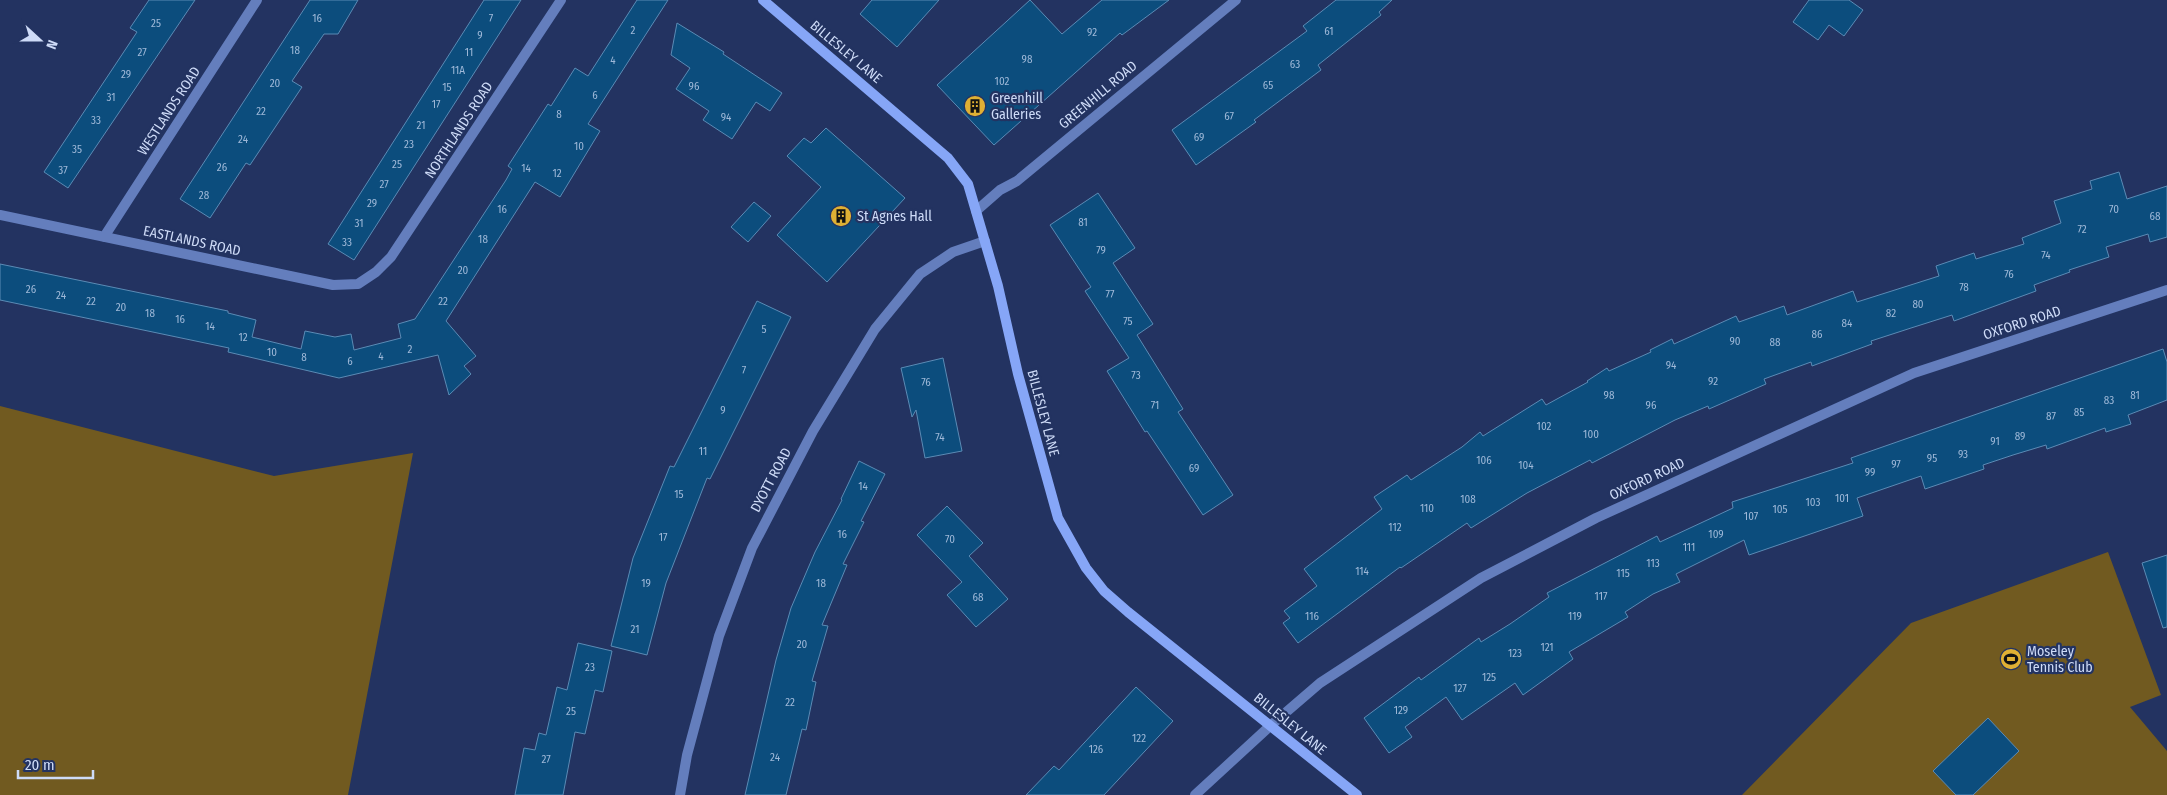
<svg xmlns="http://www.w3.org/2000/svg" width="2167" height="795" font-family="'Fira Sans Condensed',sans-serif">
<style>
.green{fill:#715a20}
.building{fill:#0c4d7d;stroke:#5b8bb5}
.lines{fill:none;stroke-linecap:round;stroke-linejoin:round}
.street{stroke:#647ebd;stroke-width:10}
.secondary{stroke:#86a6f7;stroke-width:10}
.labels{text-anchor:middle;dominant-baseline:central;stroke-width:4.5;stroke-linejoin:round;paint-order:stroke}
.number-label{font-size:11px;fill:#9eb8d8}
.street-label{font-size:14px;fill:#cedbf7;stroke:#233361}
.poi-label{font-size:14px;fill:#cedbf7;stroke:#233361;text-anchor:start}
</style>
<rect width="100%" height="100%" fill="#233361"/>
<path class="green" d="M 0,406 L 274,476 L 413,453 L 348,795 L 0,795 Z
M 2108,552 L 2161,695 L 2130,707 L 2167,751 L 2167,795 L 1742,795 L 1911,623 Z"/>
<path class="building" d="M 149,0 L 195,0 L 68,188 L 44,172 L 137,32 L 130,28 Z
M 310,0 L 358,0 L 338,34 L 324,34 L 292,81 L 302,87 L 250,165 L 246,163 L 210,218 L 180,199 Z
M 484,0 L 521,0 L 354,260 L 328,244 Z
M 637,0 L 668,0 L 588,124 L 600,131 L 560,197 L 535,182 L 446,321 L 476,356 L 464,366 L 471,374 L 449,395 L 438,355 L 339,378 L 228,352 L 229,348 L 0,300 L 0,264 L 228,311 L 228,313 L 256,320 L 252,337 L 301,349 L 305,331 L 335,337 L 351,334 L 354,350 L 401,338 L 398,324 L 415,319 L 506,180 L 512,169 L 508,166 L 548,104 L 551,106 L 575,68 L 588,76 Z
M 872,0 L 939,0 L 897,47 L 860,14 Z
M 1030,0 L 1062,34 L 1102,0 L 1169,0 L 1122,35 L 1120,33 L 994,145 L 937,85 Z
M 1336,0 L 1392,0 L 1379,12 L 1381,15 L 1318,65 L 1321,70 L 1254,120 L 1256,122 L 1196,165 L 1172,130 L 1307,31 L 1303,26 Z
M 1809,0 L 1849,0 L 1863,10 L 1844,36 L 1829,25 L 1818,40 L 1793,22 Z
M 677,23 L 724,52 L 723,54 L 782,93 L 770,111 L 756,102 L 732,139 L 703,120 L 709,111 L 676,89 L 690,68 L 671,55 Z
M 826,128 L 905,198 L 827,282 L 777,235 L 821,187 L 787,156 L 804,138 L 811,143 Z
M 2119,172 L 2127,199 L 2167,186 L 2167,237 L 2150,242 L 2148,234 L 2106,247 L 2109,257 L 2069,270 L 2070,272 L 2034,285 L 2036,291 L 1954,321 L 1952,315 L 1911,328 L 1871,341 L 1872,344 L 1812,366 L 1811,362 L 1764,379 L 1766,384 L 1709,409 L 1708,406 L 1675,420 L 1592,463 L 1590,460 L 1527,493 L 1471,528 L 1467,523 L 1401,568 L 1400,567 L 1298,643 L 1283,623 L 1290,618 L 1284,611 L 1317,586 L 1304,569 L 1382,509 L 1374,497 L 1407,475 L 1411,480 L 1462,447 L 1480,432 L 1483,436 L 1542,399 L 1546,405 L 1588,382 L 1587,381 L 1607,368 L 1609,371 L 1651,352 L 1650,350 L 1672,339 L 1674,344 L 1736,316 L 1739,322 L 1784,306 L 1787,315 L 1853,291 L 1857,302 L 1939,276 L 1936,266 L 1974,253 L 1976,259 L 2024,244 L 2022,238 L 2061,223 L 2054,201 L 2092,189 L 2090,181 Z
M 1098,193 L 1135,248 L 1113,263 L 1153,324 L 1137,335 L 1183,409 L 1178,412 L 1233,495 L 1203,515 L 1147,431 L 1145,432 L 1107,371 L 1129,358 L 1085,291 L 1091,287 L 1050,225 Z
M 754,202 L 771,216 L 748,242 L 731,227 Z
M 757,301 L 791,317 L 710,479 L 707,478 L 666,583 L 647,655 L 611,646 L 633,558 L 670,466 L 674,467 Z
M 2163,349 L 2167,362 L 2167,400 L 2128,415 L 2131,424 L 2106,432 L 2105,428 L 2047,449 L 2046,445 L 2013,455 L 1983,465 L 1984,469 L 1925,489 L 1921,476 L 1857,498 L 1863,516 L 1749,555 L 1744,540 L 1676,574 L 1680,582 L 1653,594 L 1625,612 L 1628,617 L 1569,652 L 1573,659 L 1523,695 L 1515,683 L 1462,720 L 1446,697 L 1405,727 L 1412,737 L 1389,753 L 1364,718 L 1419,677 L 1421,680 L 1479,638 L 1481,642 L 1510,624 L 1549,597 L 1547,593 L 1657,536 L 1660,542 L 1733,508 L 1732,502 L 1853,463 L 1851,458 Z
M 943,358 L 962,451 L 925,458 L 916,410 L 912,417 L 901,368 Z
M 859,461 L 885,474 L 861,521 L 864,522 L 843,564 L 847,565 L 822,625 L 828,626 L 812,681 L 816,682 L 806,730 L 802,729 L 786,795 L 745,795 L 776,660 L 791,608 L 815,552 L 842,500 L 841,499 Z
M 947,506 L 983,543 L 969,556 L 1008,599 L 976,627 L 947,595 L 962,582 L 917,535 Z
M 2167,555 L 2167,627 L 2163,628 L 2142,563 Z
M 578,643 L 612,651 L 603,692 L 595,690 L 585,734 L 575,732 L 563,795 L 515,795 L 524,748 L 535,750 L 539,733 L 546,735 L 557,687 L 567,690 Z
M 1136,687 L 1173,721 L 1104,795 L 1026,795 L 1054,766 L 1059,770 Z
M 1988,718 L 2019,751 L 1973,795 L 1956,795 L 1933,771 Z"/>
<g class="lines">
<path class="street" d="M 976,211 L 1000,190 L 1017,181 L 1236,0
M 0,215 L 333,285 L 358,284 L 376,272 L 391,257 L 561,0
M 104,237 L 257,0
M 680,795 L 687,755 L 719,636 L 752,548 L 813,431 L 875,329 L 920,274 L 953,252 L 985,241
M 1195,795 L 1270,726 L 1320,683 L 1481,578 L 1596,518 L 1914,373 L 2167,290"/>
<path class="secondary" d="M 763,0 L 948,158 L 968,184 L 998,286 L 1018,374 L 1058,518 L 1086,568 L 1104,591 L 1128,612 L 1357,795"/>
</g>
<defs>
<g id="building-disc" transform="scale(1.125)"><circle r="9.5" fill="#dfb034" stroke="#233361"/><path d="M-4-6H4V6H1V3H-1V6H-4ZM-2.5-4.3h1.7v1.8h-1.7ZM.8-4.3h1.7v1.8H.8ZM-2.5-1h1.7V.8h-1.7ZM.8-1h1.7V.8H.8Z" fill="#111"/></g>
<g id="stadium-disc" transform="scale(1.125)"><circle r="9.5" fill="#dfb034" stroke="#233361"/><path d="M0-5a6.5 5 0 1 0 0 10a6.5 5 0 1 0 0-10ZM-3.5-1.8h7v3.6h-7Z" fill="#111"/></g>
</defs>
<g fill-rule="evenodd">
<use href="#building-disc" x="975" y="106"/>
<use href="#building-disc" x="841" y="216"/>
<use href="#stadium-disc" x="2011" y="659"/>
</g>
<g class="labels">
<g class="number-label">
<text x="317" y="18">16</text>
<text x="491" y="18">7</text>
<text x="156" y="23">25</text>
<text x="633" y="30">2</text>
<text x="1329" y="31">61</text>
<text x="1092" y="32">92</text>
<text x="480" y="35">9</text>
<text x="295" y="50">18</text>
<text x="142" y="52">27</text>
<text x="469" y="52">11</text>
<text x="1027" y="59">98</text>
<text x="613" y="60">4</text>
<text x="1295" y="64">63</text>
<text x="458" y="70">11A</text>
<text x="126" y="74">29</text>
<text x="1002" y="81">102</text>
<text x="275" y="83">20</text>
<text x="1268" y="85">65</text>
<text x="694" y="86">96</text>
<text x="447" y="87">15</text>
<text x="595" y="95">6</text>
<text x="111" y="97">31</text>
<text x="436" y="104">17</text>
<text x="261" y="111">22</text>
<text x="559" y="114">8</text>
<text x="1229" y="116">67</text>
<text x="726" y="117">94</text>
<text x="96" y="120">33</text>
<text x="421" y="125">21</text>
<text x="1199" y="137">69</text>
<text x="243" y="139">24</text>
<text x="409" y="144">23</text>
<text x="579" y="146">10</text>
<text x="77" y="149">35</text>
<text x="397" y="164">25</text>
<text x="222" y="167">26</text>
<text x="526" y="168">14</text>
<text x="63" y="170">37</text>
<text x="557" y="173">12</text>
<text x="384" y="184">27</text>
<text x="204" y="195">28</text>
<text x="372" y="203">29</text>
<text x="502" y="209">16</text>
<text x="2114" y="209">70</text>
<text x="2155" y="216">68</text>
<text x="1083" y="222">81</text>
<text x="359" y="223">31</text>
<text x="2082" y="229">72</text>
<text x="483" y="239">18</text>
<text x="347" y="242">33</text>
<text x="1101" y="250">79</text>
<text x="2046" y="255">74</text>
<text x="463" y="270">20</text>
<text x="2009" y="274">76</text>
<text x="1964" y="287">78</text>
<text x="31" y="289">26</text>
<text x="1110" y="294">77</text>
<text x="61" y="295">24</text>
<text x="91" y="301">22</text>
<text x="443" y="301">22</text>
<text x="1918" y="304">80</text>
<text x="121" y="307">20</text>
<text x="150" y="313">18</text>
<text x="1891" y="313">82</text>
<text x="180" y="319">16</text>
<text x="1128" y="321">75</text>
<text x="1847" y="323">84</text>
<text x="210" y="326">14</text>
<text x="764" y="329">5</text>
<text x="1817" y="334">86</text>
<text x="243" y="337">12</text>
<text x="1735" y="341">90</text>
<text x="1775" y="342">88</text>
<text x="410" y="349">2</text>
<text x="272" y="352">10</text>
<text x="381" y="356">4</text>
<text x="304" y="357">8</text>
<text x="350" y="361">6</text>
<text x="1671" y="365">94</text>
<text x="744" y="370">7</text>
<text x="1136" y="375">73</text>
<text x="1713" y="381">92</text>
<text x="926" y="382">76</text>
<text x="1609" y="395">98</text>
<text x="2135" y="395">81</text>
<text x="2109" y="400">83</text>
<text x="1155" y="405">71</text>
<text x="1651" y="405">96</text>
<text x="723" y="410">9</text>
<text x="2079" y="412">85</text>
<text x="2051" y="416">87</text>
<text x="1544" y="426">102</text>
<text x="1591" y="434">100</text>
<text x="2020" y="436">89</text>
<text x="940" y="437">74</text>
<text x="1995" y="441">91</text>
<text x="703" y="451">11</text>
<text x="1963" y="454">93</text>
<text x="1932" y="458">95</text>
<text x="1484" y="460">106</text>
<text x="1896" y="464">97</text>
<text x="1526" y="465">104</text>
<text x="1194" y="468">69</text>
<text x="1870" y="472">99</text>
<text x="863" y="486">14</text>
<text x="679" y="494">15</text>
<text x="1842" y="498">101</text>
<text x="1468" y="499">108</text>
<text x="1813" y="502">103</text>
<text x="1427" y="508">110</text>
<text x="1780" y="509">105</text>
<text x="1751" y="516">107</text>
<text x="1395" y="527">112</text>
<text x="842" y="534">16</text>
<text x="1716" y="534">109</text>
<text x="663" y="537">17</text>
<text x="950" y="539">70</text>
<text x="1689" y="547">111</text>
<text x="1653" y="563">113</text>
<text x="1362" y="571">114</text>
<text x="1623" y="573">115</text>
<text x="646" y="583">19</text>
<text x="821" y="583">18</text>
<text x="1601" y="596">117</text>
<text x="978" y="597">68</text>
<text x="1312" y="616">116</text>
<text x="1575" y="616">119</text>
<text x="635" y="629">21</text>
<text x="802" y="644">20</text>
<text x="1547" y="647">121</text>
<text x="1515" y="653">123</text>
<text x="590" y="667">23</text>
<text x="1489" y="677">125</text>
<text x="1460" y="688">127</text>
<text x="790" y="702">22</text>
<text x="1401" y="710">129</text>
<text x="571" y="711">25</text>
<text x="1139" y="738">122</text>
<text x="1096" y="749">126</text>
<text x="775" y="757">24</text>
<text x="546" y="759">27</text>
</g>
<g class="street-label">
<text transform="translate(846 52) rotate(40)">BILLESLEY LANE</text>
<text transform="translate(1098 95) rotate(-40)">GREENHILL ROAD</text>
<text transform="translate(169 111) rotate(-57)">WESTLANDS ROAD</text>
<text transform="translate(459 130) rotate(-57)">NORTHLANDS ROAD</text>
<text transform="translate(192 241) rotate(12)">EASTLANDS ROAD</text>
<text transform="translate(2022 323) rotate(-18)">OXFORD ROAD</text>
<text transform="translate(1043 413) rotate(75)">BILLESLEY LANE</text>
<text transform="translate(1647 479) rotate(-25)">OXFORD ROAD</text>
<text transform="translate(771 480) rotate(-62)">DYOTT ROAD</text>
<text transform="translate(1290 724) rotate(39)">BILLESLEY LANE</text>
</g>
<g class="poi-label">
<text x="991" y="98">Greenhill<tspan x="991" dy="16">Galleries</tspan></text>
<text x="857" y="216">St Agnes Hall</text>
<text x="2027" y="651">Moseley<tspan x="2027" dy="16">Tennis Club</tspan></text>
</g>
</g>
<g transform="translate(40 40) rotate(111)" stroke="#233361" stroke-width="4" paint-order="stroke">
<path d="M0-4L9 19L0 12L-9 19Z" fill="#cedbf7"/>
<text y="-8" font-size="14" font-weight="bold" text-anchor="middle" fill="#cedbf7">N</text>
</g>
<path d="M18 770v8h75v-8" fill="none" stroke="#cedbf7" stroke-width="2.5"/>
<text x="25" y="770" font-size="15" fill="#cedbf7" stroke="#233361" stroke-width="4" paint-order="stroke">20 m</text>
</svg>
